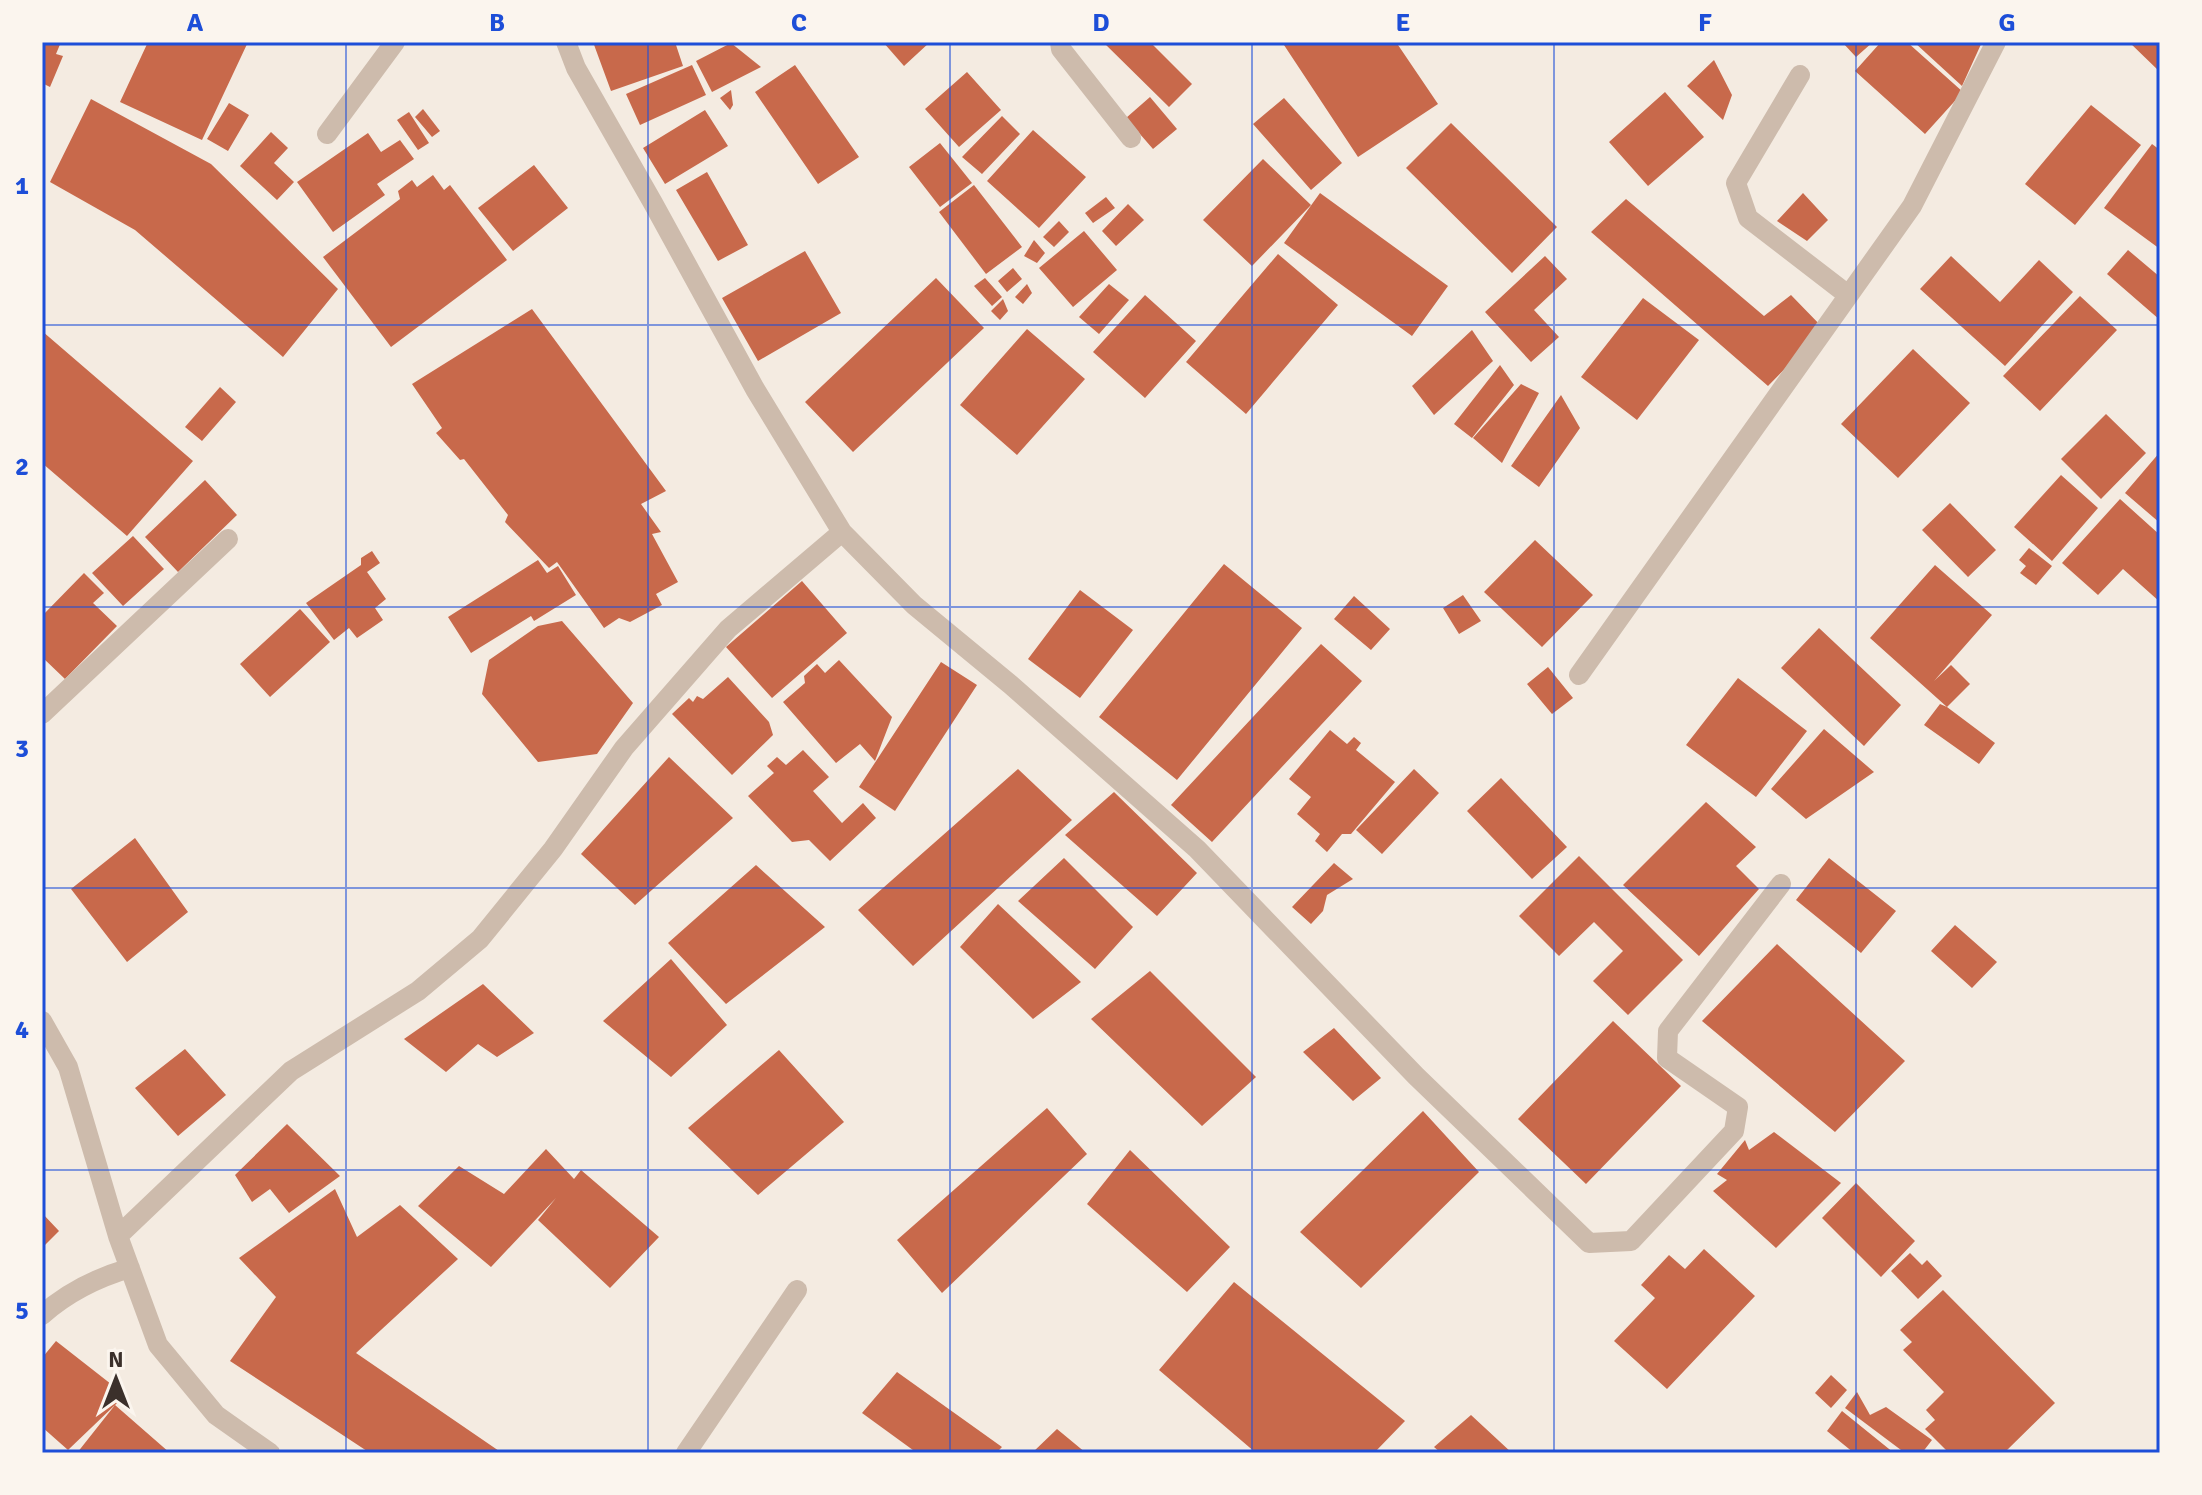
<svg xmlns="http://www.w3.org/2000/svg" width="2202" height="1495" font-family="Signika,sans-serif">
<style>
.building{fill:#c8694b}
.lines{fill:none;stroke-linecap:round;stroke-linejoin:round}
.minor{stroke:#cdbbac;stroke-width:20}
.grid{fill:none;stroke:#1d4ed8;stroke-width:2;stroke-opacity:0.55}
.neatline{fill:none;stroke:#1d4ed8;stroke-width:3}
.grid-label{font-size:26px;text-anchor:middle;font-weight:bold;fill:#1d4ed8}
</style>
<rect width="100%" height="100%" fill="#f4ebe1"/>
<path class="building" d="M 42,42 L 61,42 L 56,54 L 63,56 L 50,87 L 42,83 Z
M 148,42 L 248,42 L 202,140 L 120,102 Z
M 593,42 L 675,42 L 683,66 L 611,91 Z
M 883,42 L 930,42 L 904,66 Z
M 1103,42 L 1150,42 L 1192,84 L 1169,107 Z
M 1282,42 L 1396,42 L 1438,104 L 1358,157 Z
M 1842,42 L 1873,42 L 1856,57 Z
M 1881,42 L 1907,42 L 1963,92 L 1925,134 L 1855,71 Z
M 1914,42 L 1982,42 L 1962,86 Z
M 2129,42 L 2160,42 L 2160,72 Z
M 731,43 L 761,67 L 712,92 L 696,61 Z
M 1714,60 L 1732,95 L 1723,120 L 1687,86 Z
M 692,65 L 706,95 L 640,125 L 626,94 Z
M 795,65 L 859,157 L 818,184 L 755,92 Z
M 967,72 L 1001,110 L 959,147 L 925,109 Z
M 731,90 L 733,105 L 730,110 L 720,98 Z
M 1665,92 L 1704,137 L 1648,186 L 1609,142 Z
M 1150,97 L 1177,129 L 1153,149 L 1126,118 Z
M 1284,98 L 1342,163 L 1311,190 L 1253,124 Z
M 91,99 L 211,164 L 338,289 L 283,357 L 135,230 L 50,182 Z
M 229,103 L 249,115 L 228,151 L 207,139 Z
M 2091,105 L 2141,145 L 2075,225 L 2025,184 Z
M 423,109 L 440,131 L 432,137 L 415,117 Z
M 705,110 L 728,146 L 665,184 L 643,148 Z
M 409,112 L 429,143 L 418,150 L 397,120 Z
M 1002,116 L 1020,134 L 982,174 L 962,157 Z
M 1451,123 L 1557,227 L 1512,273 L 1406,168 Z
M 1033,130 L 1086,177 L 1039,228 L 987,181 Z
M 271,132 L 288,148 L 274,163 L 294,182 L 277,200 L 240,166 Z
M 368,133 L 381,152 L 400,140 L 414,159 L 377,184 L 385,195 L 333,232 L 297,182 Z
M 940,143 L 972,183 L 940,207 L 909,167 Z
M 2152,144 L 2160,150 L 2160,249 L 2104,208 Z
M 1263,159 L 1311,205 L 1252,266 L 1203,220 Z
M 534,165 L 568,208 L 513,251 L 478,208 Z
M 707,172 L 748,245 L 718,261 L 676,190 Z
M 433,175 L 444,190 L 450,185 L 507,260 L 391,347 L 323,257 L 400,199 L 398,191 L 412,180 L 417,187 Z
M 974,185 L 1022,247 L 986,274 L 939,212 Z
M 1320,193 L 1448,286 L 1412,336 L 1284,243 Z
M 1803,193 L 1828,220 L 1807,241 L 1777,221 Z
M 1106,197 L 1115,208 L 1093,223 L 1085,213 Z
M 1626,199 L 1764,316 L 1791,295 L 1824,329 L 1768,386 L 1591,232 Z
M 1128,204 L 1144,220 L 1116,246 L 1102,231 Z
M 1059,221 L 1069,232 L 1054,247 L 1043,237 Z
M 1084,231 L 1117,270 L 1073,307 L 1039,268 Z
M 1034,240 L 1045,253 L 1037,263 L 1024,256 Z
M 2128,250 L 2160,277 L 2160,320 L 2107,274 Z
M 805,251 L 841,313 L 758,361 L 722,298 Z
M 1278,254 L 1338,305 L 1246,414 L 1186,362 Z
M 1545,256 L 1567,279 L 1534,310 L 1559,337 L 1531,362 L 1485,312 Z
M 1951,256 L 2000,302 L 2039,260 L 2073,292 L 2005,366 L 1920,289 Z
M 1013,268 L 1022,279 L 1007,292 L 998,281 Z
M 936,278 L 984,328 L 853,452 L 805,402 Z
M 985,278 L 1002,297 L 992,306 L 974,286 Z
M 1027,284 L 1032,293 L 1023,304 L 1015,297 Z
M 1109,284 L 1129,300 L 1099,334 L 1079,317 Z
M 1145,295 L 1196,341 L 1145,398 L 1093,352 Z
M 2080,296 L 2117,330 L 2040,411 L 2003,376 Z
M 1643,298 L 1699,340 L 1637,420 L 1581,377 Z
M 1003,299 L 1008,311 L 1000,320 L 991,311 Z
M 532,309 L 666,491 L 641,504 L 661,532 L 652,534 L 678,582 L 656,594 L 662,605 L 630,622 L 619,618 L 604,628 L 557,562 L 549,568 L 505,522 L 508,515 L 464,459 L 460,460 L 436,433 L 442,428 L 412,384 Z
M 1027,329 L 1085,379 L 1017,455 L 960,405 Z
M 1472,330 L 1493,361 L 1434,415 L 1412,386 Z
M 42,331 L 193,461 L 127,536 L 42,463 Z
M 1913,349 L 1970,403 L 1898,478 L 1841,424 Z
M 1500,365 L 1514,385 L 1472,438 L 1454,424 Z
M 1521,384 L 1539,393 L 1502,463 L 1473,438 Z
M 220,387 L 236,402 L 202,441 L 185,427 Z
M 1561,395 L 1580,428 L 1539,487 L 1511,466 Z
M 2106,414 L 2146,453 L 2101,499 L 2061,459 Z
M 2160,452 L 2160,523 L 2125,493 Z
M 2061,475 L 2098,508 L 2052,561 L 2014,527 Z
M 205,480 L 237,515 L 178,572 L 145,537 Z
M 2120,499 L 2160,535 L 2160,602 L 2123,569 L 2098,595 L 2062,563 Z
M 1950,503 L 1996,550 L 1968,577 L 1922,530 Z
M 133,536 L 164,569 L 123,606 L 92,573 Z
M 1535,540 L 1593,595 L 1542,647 L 1484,592 Z
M 2029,548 L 2052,566 L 2036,585 L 2020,573 L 2026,566 L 2019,560 Z
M 372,551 L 380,563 L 367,572 L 386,599 L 375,608 L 383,620 L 357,638 L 349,628 L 334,640 L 306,603 L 361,565 L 361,558 Z
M 538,560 L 547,573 L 558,566 L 576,595 L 534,621 L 531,616 L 471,653 L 448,617 Z
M 1224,564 L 1302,628 L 1177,780 L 1099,717 Z
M 1935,565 L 1992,615 L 1934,681 L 1951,665 L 1970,684 L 1947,707 L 1870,638 Z
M 84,573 L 104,593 L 93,603 L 117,626 L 65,679 L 42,657 L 42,616 Z
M 802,581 L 847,633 L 772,698 L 726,647 Z
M 1080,590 L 1133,630 L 1080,698 L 1028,659 Z
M 1463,595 L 1481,621 L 1459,634 L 1443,608 Z
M 1354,596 L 1390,629 L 1371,650 L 1334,619 Z
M 300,609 L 330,642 L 270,697 L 240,664 Z
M 562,621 L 633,703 L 597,754 L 538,762 L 482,694 L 489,660 L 538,626 Z
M 1819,628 L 1901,705 L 1864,746 L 1781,668 Z
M 1321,644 L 1362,681 L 1212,842 L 1171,805 Z
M 839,660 L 892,717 L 875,761 L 860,744 L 836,763 L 783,702 L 805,683 L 804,676 L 817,664 L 825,673 Z
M 941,662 L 977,685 L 895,811 L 859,787 Z
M 1548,667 L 1573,698 L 1552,714 L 1527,684 Z
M 728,677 L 769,722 L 773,735 L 732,775 L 672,714 L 689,698 L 693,702 L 697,696 L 703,699 Z
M 1738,678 L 1807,731 L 1756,797 L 1686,745 Z
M 1940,704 L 1947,707 L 1995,743 L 1979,764 L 1924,725 Z
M 1824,729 L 1874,772 L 1806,819 L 1771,789 Z
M 1330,730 L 1347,744 L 1354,737 L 1361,743 L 1356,750 L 1395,782 L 1351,834 L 1342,834 L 1327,852 L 1315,841 L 1320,834 L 1297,814 L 1311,797 L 1289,779 Z
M 803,750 L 829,777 L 813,791 L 842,823 L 863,803 L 876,818 L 830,861 L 809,840 L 792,842 L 748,796 L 774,773 L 767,766 L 777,757 L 786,765 Z
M 669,757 L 733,818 L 635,905 L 581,854 Z
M 1018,769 L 1072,820 L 913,966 L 858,910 Z
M 1414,769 L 1439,793 L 1382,854 L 1356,830 Z
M 1501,778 L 1567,847 L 1532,879 L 1467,811 Z
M 1114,792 L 1197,873 L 1157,916 L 1065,835 Z
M 1706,802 L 1756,847 L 1736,866 L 1759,889 L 1699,956 L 1623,885 Z
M 135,838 L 188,912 L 127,962 L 71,889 Z
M 1579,856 L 1683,960 L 1628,1015 L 1593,981 L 1623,951 L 1594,922 L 1559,956 L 1519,916 Z
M 1064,858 L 1133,927 L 1095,969 L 1018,901 Z
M 1829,858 L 1896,911 L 1861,953 L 1796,900 Z
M 1334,863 L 1353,879 L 1327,895 L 1323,911 L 1311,924 L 1292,907 Z
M 756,865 L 825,927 L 726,1004 L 668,943 Z
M 998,904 L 1081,982 L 1033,1019 L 960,947 Z
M 1955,925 L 1997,962 L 1972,988 L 1931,951 Z
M 1777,944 L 1905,1061 L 1835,1132 L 1702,1021 Z
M 671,959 L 727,1025 L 671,1077 L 603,1021 Z
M 1150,971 L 1256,1077 L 1202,1126 L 1091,1019 Z
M 483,984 L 534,1033 L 497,1057 L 478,1044 L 446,1072 L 404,1039 Z
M 1613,1021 L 1681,1086 L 1586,1184 L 1518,1119 Z
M 1334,1028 L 1381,1078 L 1353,1101 L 1303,1052 Z
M 185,1049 L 226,1095 L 178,1136 L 135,1088 Z
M 779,1050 L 844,1122 L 758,1195 L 688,1128 Z
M 1047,1108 L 1087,1154 L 942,1293 L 897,1240 Z
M 1423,1111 L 1479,1172 L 1361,1288 L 1300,1232 Z
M 287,1124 L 340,1176 L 289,1213 L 270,1189 L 252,1202 L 235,1175 Z
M 1774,1132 L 1841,1183 L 1776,1248 L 1713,1191 L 1727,1180 L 1717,1174 L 1745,1140 L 1749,1150 Z
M 546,1149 L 574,1179 L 581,1170 L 659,1237 L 610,1288 L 538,1220 L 556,1198 L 491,1267 L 418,1206 L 459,1166 L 504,1194 Z
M 1130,1150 L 1230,1247 L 1187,1292 L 1087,1204 Z
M 1856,1183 L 1915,1241 L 1881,1277 L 1822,1218 Z
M 335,1189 L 357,1237 L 400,1205 L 458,1259 L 356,1353 L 502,1453 L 370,1453 L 230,1361 L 276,1297 L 239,1258 Z
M 42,1213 L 59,1231 L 42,1248 Z
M 1704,1249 L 1755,1296 L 1667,1389 L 1614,1341 L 1655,1298 L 1641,1285 L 1669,1255 L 1685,1269 Z
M 1910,1253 L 1922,1265 L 1927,1260 L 1942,1276 L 1918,1299 L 1891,1271 Z
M 1234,1282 L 1405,1421 L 1374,1453 L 1256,1453 L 1159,1370 Z
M 1943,1290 L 2055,1403 L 2004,1453 L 1949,1453 L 1925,1429 L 1935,1420 L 1926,1410 L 1944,1392 L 1903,1350 L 1912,1342 L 1900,1330 Z
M 56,1341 L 125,1395 L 115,1405 L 170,1453 L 77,1453 L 115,1405 L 68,1450 L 42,1427 L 42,1358 Z
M 897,1372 L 1002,1447 L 996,1453 L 917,1453 L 862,1413 Z
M 1831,1375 L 1847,1390 L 1831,1408 L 1815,1393 Z
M 1857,1392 L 1870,1415 L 1886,1407 L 1932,1440 L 1922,1453 L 1905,1453 L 1845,1408 Z
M 1842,1411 L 1894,1453 L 1854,1453 L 1827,1431 Z
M 1471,1415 L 1512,1453 L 1441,1453 L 1434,1447 Z
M 1057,1429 L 1086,1453 L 1032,1453 Z"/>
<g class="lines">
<path class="minor" d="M 566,42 L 576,68 L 653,203 L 755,389 L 842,532 L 914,605 L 1011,685 L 1197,849 L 1416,1076 L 1589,1243 L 1631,1241 L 1734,1131 L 1738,1107 L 1667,1058 L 1668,1031 L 1781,884
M 1060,42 L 1061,49 L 1131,138
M 1800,75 L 1736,183 L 1748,218 L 1848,295
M 327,134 L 395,42
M 1579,675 L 1912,206 L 1996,42
M 42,714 L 228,539
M 42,1021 L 68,1067 L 118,1236 L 158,1345 L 216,1415 L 270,1453
M 118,1236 L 291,1071 L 418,991 L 480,939 L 553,849 L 624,748 L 728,629 L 842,532
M 42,1315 C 68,1292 96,1278 130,1268
M 686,1453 L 797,1290"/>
</g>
<path class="grid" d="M 346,42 L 346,1453M 648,42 L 648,1453M 950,42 L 950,1453M 1252,42 L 1252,1453M 1554,42 L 1554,1453M 1856,42 L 1856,1453M 42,325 L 2160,325M 42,607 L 2160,607M 42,888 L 2160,888M 42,1170 L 2160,1170"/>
<rect width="2202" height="1495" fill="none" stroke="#fbf5ee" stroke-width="88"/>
<g transform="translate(116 1379)" stroke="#fbf5ee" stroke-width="6" paint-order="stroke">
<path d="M0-6L14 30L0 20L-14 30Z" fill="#3b302b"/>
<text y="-12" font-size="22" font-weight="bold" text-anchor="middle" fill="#3b302b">N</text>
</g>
<rect x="44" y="44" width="2114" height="1407" class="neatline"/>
<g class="grid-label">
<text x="195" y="31">A</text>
<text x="497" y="31">B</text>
<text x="799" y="31">C</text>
<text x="1101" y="31">D</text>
<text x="1403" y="31">E</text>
<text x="1705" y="31">F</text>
<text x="2007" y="31">G</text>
<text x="22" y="194">1</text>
<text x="22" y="475">2</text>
<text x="22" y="757">3</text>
<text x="22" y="1038">4</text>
<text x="22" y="1319">5</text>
</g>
</svg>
